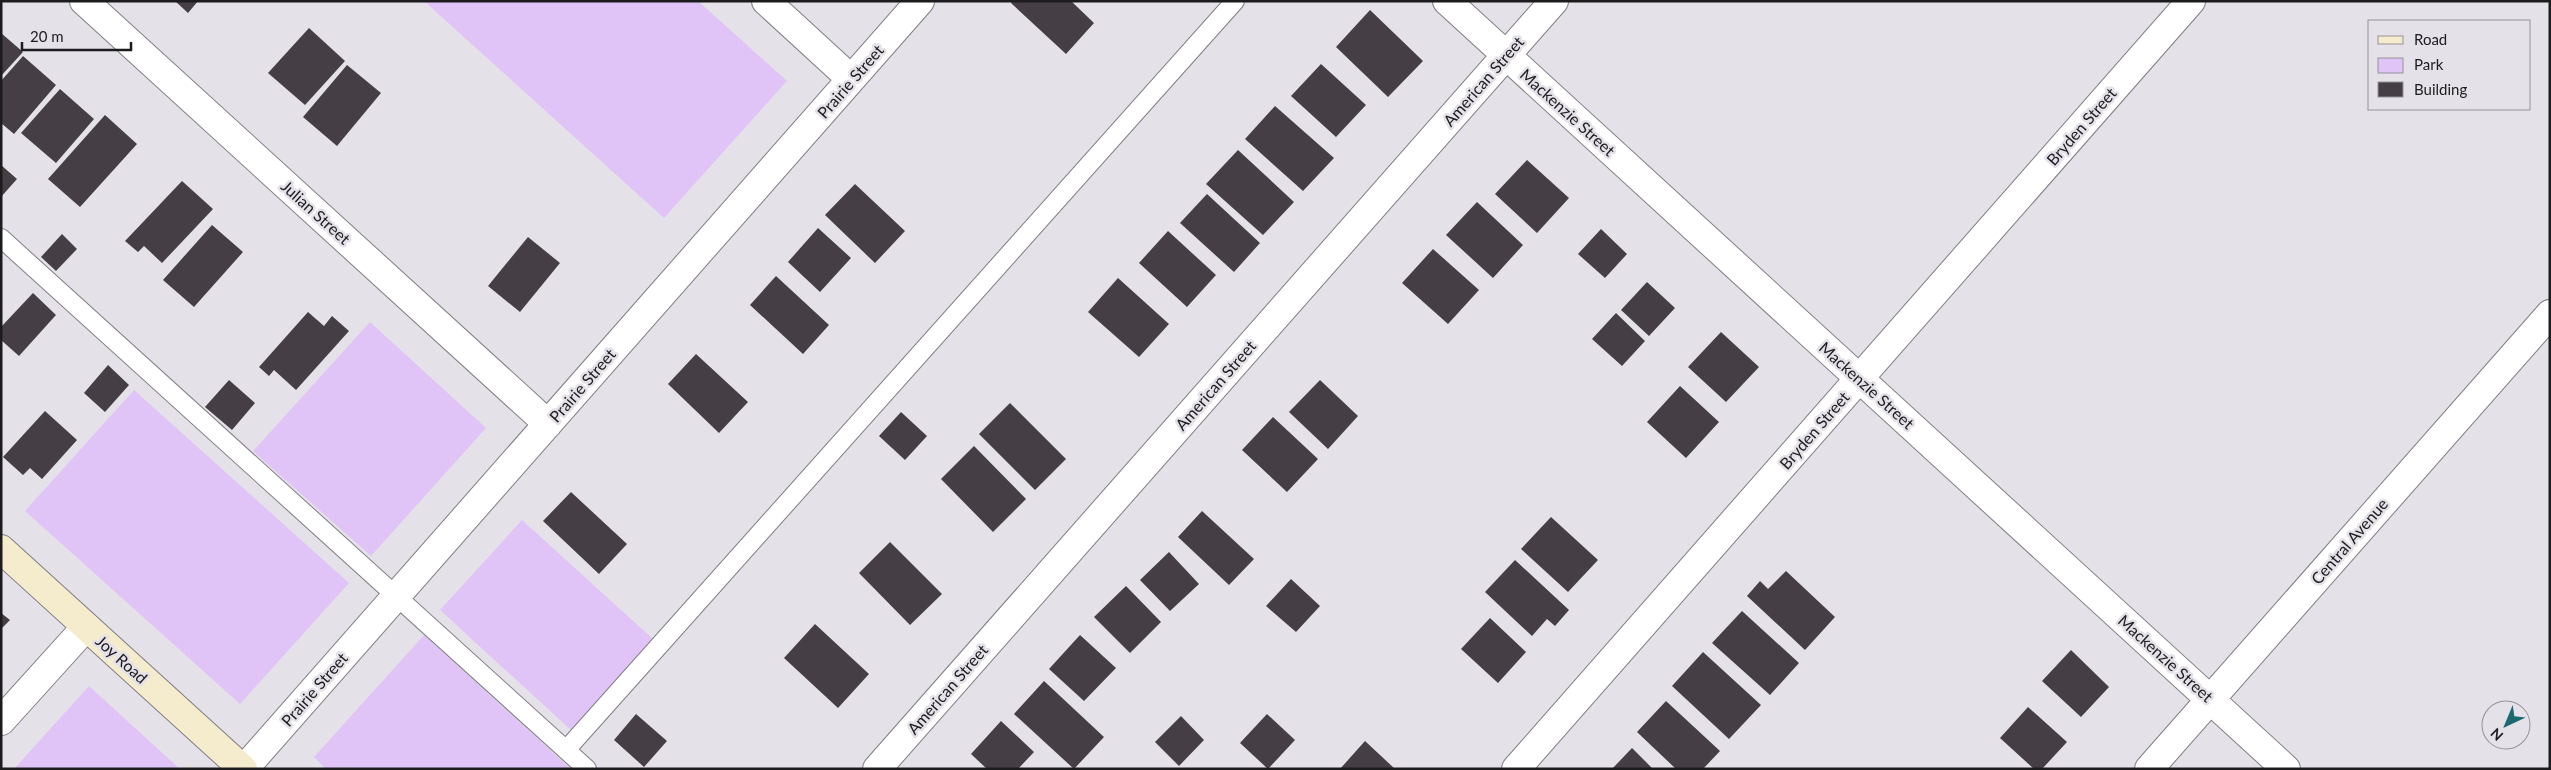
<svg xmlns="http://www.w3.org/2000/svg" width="2551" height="770" font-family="Lato,sans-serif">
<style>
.green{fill:#e0c4f7}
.building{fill:#453f45}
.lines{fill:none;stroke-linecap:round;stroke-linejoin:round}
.lane-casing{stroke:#817d84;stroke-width:20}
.street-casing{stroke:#817d84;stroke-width:30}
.secondary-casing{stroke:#817d84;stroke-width:30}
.lane{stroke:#fff;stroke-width:18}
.street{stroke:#fff;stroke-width:28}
.secondary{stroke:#f4eccd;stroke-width:28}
.labels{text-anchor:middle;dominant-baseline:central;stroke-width:5;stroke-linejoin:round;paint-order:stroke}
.street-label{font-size:16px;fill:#1c1b1e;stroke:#e5e1e9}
</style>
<rect width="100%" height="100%" fill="#e5e1e9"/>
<path class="green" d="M 424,1 L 698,1 L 787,81 L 664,218 Z
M 370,322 L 486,428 L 371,556 L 253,451 Z
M 134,390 L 349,583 L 240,704 L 25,511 Z
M 522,520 L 654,640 L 572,731 L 440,610 Z
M 424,635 L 571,769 L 326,769 L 314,757 Z
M 89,686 L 180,769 L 14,769 Z"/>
<path class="building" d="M 175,1 L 198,1 L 188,13 Z
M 1012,1 L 1071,1 L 1094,23 L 1066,54 L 1011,3 Z
M 1370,10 L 1423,61 L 1388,97 L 1336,47 Z
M 309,28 L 345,61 L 305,105 L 268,73 Z
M 1,33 L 23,52 L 1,76 Z
M 23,56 L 56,85 L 14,134 L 1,123 L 1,81 Z
M 1321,64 L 1366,105 L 1336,137 L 1291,96 Z
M 347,65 L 381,93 L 337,146 L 303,117 Z
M 60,89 L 94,119 L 56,163 L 21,133 Z
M 1275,106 L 1334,158 L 1303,191 L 1245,139 Z
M 105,115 L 137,144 L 80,207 L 48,179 Z
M 1238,150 L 1294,202 L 1263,235 L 1206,184 Z
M 1527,160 L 1569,198 L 1537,233 L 1495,194 Z
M 1,165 L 17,179 L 1,197 Z
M 182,181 L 213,209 L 162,263 L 144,246 L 138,252 L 125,241 Z
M 855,184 L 905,231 L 875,263 L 825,215 Z
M 1207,194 L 1260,243 L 1234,272 L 1180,223 Z
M 1477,202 L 1523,245 L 1493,278 L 1446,235 Z
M 212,225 L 243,252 L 194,307 L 163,280 Z
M 818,228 L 851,258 L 820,292 L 788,262 Z
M 1601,229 L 1627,254 L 1605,278 L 1578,254 Z
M 1168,231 L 1216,275 L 1187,307 L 1139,263 Z
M 62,234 L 77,249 L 56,271 L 41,257 Z
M 528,237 L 560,263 L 520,312 L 488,286 Z
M 1433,249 L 1479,290 L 1448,324 L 1402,283 Z
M 776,276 L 829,325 L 803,354 L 750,305 Z
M 1118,278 L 1169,324 L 1139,357 L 1088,312 Z
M 1647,282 L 1675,308 L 1649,336 L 1621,310 Z
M 33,293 L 56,315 L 19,356 L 1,340 L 1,327 Z
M 308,312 L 324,326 L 332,316 L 349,331 L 296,390 L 274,370 L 269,376 L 259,367 Z
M 1616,313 L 1645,341 L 1622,366 L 1592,339 Z
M 1721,332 L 1759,367 L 1726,402 L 1688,367 Z
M 696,354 L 748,402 L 719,433 L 668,384 Z
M 108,365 L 129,385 L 105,412 L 84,393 Z
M 229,380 L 255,403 L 232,430 L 205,407 Z
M 1320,380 L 1358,416 L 1328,449 L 1289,412 Z
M 1680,386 L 1719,422 L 1686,458 L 1647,422 Z
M 1010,403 L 1066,459 L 1035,490 L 979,434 Z
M 45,411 L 77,440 L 42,479 L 30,468 L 23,475 L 3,457 Z
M 901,412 L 927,436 L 905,460 L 879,436 Z
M 1273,417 L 1318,459 L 1287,492 L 1242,450 Z
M 974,446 L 1026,499 L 993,532 L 941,479 Z
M 571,492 L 627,544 L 599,574 L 543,521 Z
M 1202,511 L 1254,559 L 1229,585 L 1178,537 Z
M 1551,517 L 1598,560 L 1568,592 L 1521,549 Z
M 890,542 L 942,594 L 910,625 L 859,573 Z
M 1169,552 L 1199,584 L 1170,611 L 1140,580 Z
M 1515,560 L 1569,610 L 1555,626 L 1547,619 L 1532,636 L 1485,592 Z
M 1786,571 L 1835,617 L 1805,650 L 1747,596 L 1760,581 L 1768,589 Z
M 1291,579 L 1320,606 L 1296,632 L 1266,606 Z
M 1126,586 L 1161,622 L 1130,653 L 1094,617 Z
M 1742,611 L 1799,663 L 1770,695 L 1712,643 Z
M 1,613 L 10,620 L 1,629 Z
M 1490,618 L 1526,652 L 1498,683 L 1461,649 Z
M 815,624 L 869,674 L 838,708 L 784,658 Z
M 1080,635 L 1116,668 L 1084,701 L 1049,669 Z
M 2071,650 L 2109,687 L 2081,717 L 2042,681 Z
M 1703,652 L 1761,705 L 1729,739 L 1672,686 Z
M 1044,681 L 1104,737 L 1074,769 L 1014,714 Z
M 1666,701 L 1720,751 L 1703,769 L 1676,769 L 1637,732 Z
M 2028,707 L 2067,742 L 2042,769 L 2034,769 L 2000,738 Z
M 636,714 L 667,741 L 644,767 L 614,740 Z
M 1267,714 L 1295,740 L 1268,769 L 1240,743 Z
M 1181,716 L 1204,740 L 1179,766 L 1155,742 Z
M 1001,721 L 1034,752 L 1018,769 L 987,769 L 971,754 Z
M 1365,741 L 1395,769 L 1340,769 Z
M 1632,748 L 1653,769 L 1612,769 Z"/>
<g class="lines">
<g class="lane-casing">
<path id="lane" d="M 1,238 L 587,769
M 566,750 L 1235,1"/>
</g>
<g class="street-casing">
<path id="street" d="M 84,1 L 548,424
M 766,1 L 851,79
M 1447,1 L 2286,769
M 1,721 L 86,627
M 244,769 L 920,1
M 877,769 L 1554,1
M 1516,769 L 2191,1
M 2149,769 L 2550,314"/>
</g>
<g class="secondary-casing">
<path id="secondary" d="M 1,549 L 243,769"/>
</g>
<use href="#lane" class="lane"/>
<use href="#street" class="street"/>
<use href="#secondary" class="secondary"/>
</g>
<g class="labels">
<g class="street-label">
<text transform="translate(850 81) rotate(-49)">Prairie Street</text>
<text transform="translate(1483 81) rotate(-49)">American Street</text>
<text transform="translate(1568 112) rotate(42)">Mackenzie Street</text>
<text transform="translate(2081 126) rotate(-49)">Bryden Street</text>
<text transform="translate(316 212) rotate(42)">Julian Street</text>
<text transform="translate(582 385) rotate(-49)">Prairie Street</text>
<text transform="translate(1215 385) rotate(-49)">American Street</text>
<text transform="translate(1867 385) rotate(42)">Mackenzie Street</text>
<text transform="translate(1814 430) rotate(-49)">Bryden Street</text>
<text transform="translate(2349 541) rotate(-49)">Central Avenue</text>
<text transform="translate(2166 658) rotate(42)">Mackenzie Street</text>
<text transform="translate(122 659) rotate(42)">Joy Road</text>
<text transform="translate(314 689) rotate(-49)">Prairie Street</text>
<text transform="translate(947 689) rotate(-49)">American Street</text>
</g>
</g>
<rect width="2551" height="770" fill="none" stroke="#1c1b1e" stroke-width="5"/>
<rect x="2368" y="20" width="162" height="90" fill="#e5e1e9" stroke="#959298"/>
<rect x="2378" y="36" width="25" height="8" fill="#f4eccd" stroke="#959298"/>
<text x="2414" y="45" font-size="15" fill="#1c1b1e">Road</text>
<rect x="2378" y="58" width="25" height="15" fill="#e0c4f7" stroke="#959298"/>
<text x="2414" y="70" font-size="15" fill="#1c1b1e">Park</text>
<rect x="2378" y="82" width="25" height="15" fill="#453f45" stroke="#959298"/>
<text x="2414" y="95" font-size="15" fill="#1c1b1e">Building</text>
<g transform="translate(2506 725) rotate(224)"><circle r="24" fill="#e5e1e9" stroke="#959298"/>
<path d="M0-4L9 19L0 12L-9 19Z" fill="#1c686f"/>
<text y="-8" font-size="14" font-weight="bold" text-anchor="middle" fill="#1c1b1e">N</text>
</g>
<path d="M22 42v8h109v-8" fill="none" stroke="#1c1b1e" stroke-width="2.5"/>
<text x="30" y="42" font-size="15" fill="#1c1b1e" stroke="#e5e1e9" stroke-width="4" paint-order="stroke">20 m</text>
</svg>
